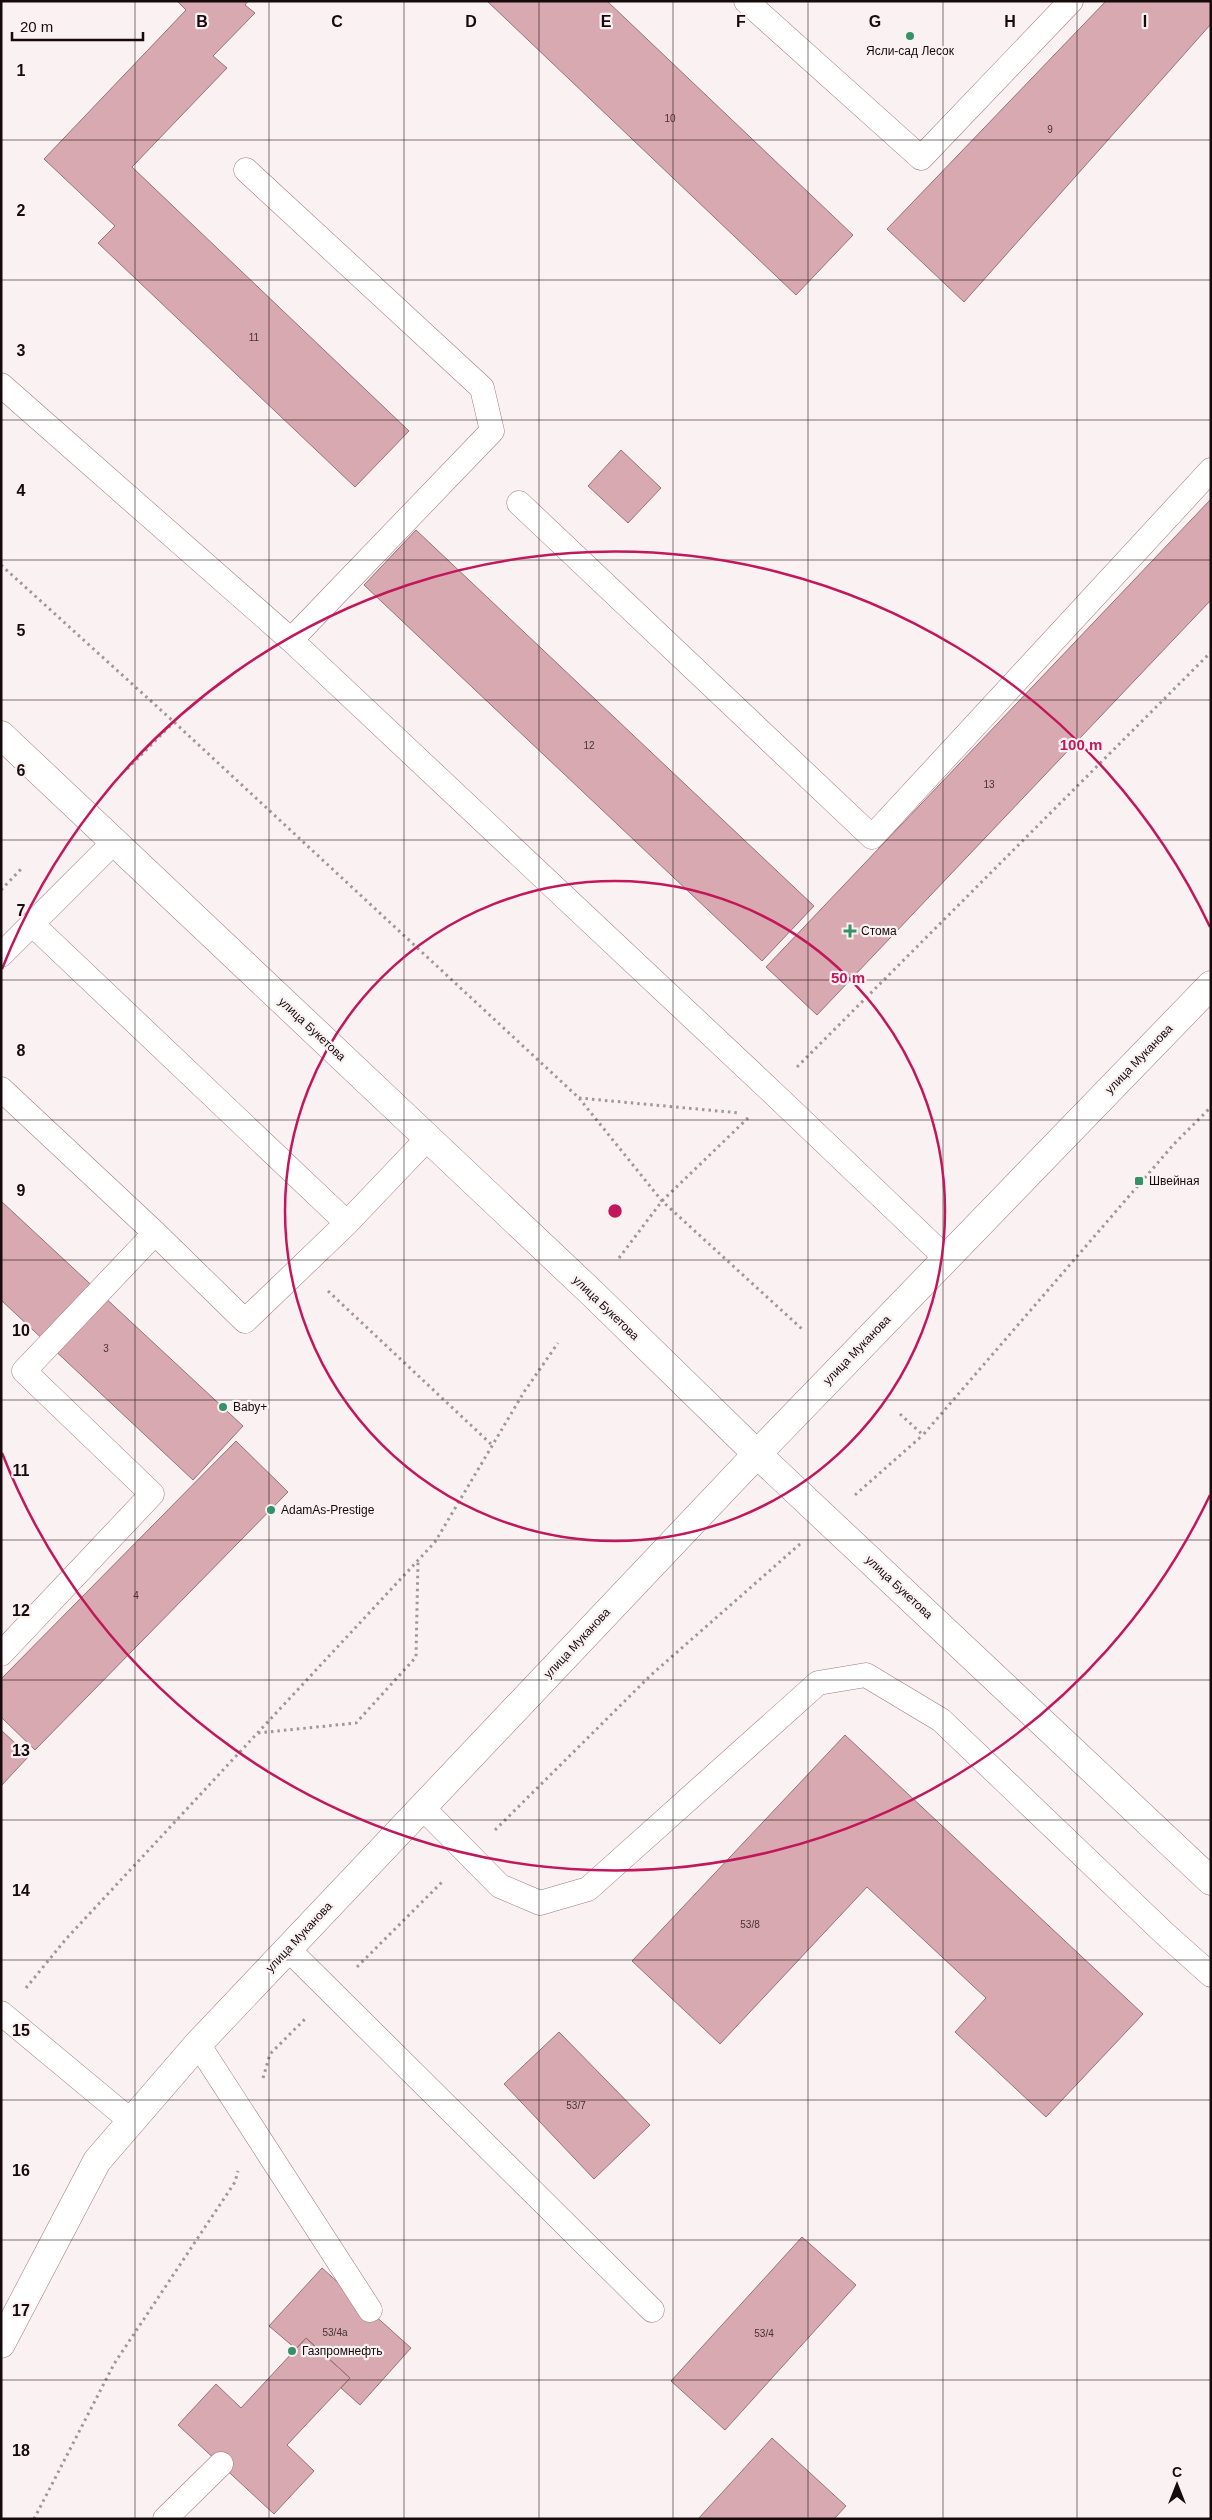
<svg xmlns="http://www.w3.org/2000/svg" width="1212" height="2520" font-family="Helvetica,sans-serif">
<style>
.building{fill:#d8a9b0;stroke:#997277}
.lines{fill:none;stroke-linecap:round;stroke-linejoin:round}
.lane-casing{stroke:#a0797e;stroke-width:25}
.street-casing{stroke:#a0797e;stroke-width:29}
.secondary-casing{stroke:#a0797e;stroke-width:29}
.path{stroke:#a19798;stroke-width:3;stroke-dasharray:2.5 4;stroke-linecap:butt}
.lane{stroke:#fff;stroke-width:24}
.street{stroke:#fff;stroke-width:28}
.secondary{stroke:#fff;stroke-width:28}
.grid{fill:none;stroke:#170a0c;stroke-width:1;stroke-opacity:0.55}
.ring{fill:none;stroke:#c2185b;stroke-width:2.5}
.poi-dot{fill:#359167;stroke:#faf1f2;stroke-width:2}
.labels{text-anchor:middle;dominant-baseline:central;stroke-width:4.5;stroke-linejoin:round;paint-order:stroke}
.number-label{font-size:10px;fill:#473235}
.poi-label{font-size:12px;fill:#170a0c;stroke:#faf1f2;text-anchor:start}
.street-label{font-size:12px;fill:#170a0c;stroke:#faf1f2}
.grid-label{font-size:16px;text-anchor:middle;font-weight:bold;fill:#170a0c;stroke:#faf1f2;stroke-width:4.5;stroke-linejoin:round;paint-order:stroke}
.centre{fill:#c2185b;stroke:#faf1f2;stroke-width:2.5}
.ring-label{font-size:15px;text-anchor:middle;font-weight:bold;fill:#c2185b;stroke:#faf1f2;stroke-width:4.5;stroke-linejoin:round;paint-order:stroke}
</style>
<rect width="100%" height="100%" fill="#faf1f2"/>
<path class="building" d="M 177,1 L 248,1 L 245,5 L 255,13 L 213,56 L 227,68 L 132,167 L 409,431 L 355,487 L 98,243 L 115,226 L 44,159 L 186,10 Z
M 487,1 L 607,1 L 853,235 L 796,295 Z
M 1106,1 L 1211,1 L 1211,24 L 964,302 L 887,229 Z
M 621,450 L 661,488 L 628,523 L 588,486 Z
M 1211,499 L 1211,600 L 817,1015 L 766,967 Z
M 416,530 L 814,906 L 762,961 L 364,585 Z
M 1,1201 L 243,1426 L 193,1480 L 1,1300 Z
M 236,1441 L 288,1492 L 35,1750 L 1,1717 L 1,1679 Z
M 1,1730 L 29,1756 L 1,1786 Z
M 845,1735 L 1143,2014 L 1046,2117 L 955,2032 L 986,1998 L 867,1887 L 720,2044 L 632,1961 Z
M 559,2032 L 650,2125 L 594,2179 L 504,2084 Z
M 802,2237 L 856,2285 L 725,2430 L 671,2381 Z
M 322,2268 L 411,2348 L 360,2405 L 341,2388 L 350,2378 L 306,2338 L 296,2349 L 269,2326 Z
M 306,2338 L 350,2378 L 287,2445 L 314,2471 L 274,2514 L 178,2425 L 216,2384 L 241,2408 Z
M 772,2438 L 846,2506 L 834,2519 L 698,2519 Z"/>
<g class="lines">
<g class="lane-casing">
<path id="lane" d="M 746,1 L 921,158 L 1071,1
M 246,170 L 482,388 L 492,431 L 291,640
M 1,385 L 291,640 L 772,1092 L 946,1258
M 519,503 L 872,837 L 1211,470
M 32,924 L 347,1223
M 1,955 L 114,842
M 1,1089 L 155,1233 L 245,1321 L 347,1223 L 427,1139
M 1,1654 L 152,1494 L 24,1371 L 155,1233
M 422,1807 L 500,1886 L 540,1903 L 588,1889 L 818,1683 L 866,1675 L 941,1720 L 1164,1933 L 1211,1975
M 287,1948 L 652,2310
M 1,2013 L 131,2121
M 198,2044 L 370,2310
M 165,2519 L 221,2464"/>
</g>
<g class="street-casing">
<path id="street" d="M 757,1454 L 1211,1881"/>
</g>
<g class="secondary-casing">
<path id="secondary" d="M 1,735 L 593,1294 L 757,1454
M 1,2344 L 97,2161 L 198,2044 L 757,1454 L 1211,985"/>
</g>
<path class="path" d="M 1,565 L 174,722 L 579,1098 L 662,1201 L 802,1329
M 127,769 L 174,722
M 1,890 L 23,867
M 797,1067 L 1211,652
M 579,1098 L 740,1113
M 619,1258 L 662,1201 L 749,1117
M 328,1291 L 492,1445
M 900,1414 L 923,1435 L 1174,1144 L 1211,1107
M 855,1495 L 923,1435
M 258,1733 L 356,1723 L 416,1657 L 418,1561
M 495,1830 L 651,1675 L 800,1544
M 357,1967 L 444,1880
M 26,1988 L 66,1939 L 435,1542 L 524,1392 L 558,1343
M 263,2078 L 270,2054 L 306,2018
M 34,2519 L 114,2364 L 235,2182 L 238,2171"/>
<use href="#lane" class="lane"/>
<use href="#street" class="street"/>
<use href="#secondary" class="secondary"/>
</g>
<path class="grid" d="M 135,1 L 135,2519M 269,1 L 269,2519M 404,1 L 404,2519M 539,1 L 539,2519M 673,1 L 673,2519M 808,1 L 808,2519M 943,1 L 943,2519M 1077,1 L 1077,2519M 1,140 L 1211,140M 1,280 L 1211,280M 1,420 L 1211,420M 1,560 L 1211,560M 1,700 L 1211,700M 1,840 L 1211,840M 1,980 L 1211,980M 1,1120 L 1211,1120M 1,1260 L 1211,1260M 1,1400 L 1211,1400M 1,1540 L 1211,1540M 1,1680 L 1211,1680M 1,1820 L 1211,1820M 1,1960 L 1211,1960M 1,2100 L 1211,2100M 1,2240 L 1211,2240M 1,2380 L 1211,2380"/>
<g class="ring">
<circle cx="615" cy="1211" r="330"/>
<path d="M1210 1495A659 659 0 0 1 2 1453M2 969A659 659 0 0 1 1210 927"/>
</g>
<g class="poi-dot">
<circle cx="910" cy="36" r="5"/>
<path d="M847.5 923.5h5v5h5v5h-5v5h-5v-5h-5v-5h5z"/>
<rect x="1134" y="1176" width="10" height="10" rx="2.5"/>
<circle cx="223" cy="1407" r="5"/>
<circle cx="271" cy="1510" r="5"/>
<circle cx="292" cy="2351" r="5"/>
</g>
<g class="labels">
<g class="number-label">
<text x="670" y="118">10</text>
<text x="1050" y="129">9</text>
<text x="254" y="337">11</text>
<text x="589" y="745">12</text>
<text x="989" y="784">13</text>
<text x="106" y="1348">3</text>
<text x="136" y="1595">4</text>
<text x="750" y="1924">53/8</text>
<text x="576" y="2105">53/7</text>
<text x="335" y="2332">53/4а</text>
<text x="764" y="2333">53/4</text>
</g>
<g class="poi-label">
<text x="910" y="51" text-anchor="middle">Ясли-сад Лесок</text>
<text x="861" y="931">Стома</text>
<text x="1149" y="1181">Швейная</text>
<text x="233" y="1407">Baby+</text>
<text x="281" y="1510">AdamAs-Prestige</text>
<text x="302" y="2351">Газпромнефть</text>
</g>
<g class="street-label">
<text transform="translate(312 1029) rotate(43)">улица Букетова</text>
<text transform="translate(1139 1059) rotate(-46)">улица Муканова</text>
<text transform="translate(606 1308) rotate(44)">улица Букетова</text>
<text transform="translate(857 1350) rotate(-46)">улица Муканова</text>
<text transform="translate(899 1587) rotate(43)">улица Букетова</text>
<text transform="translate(577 1643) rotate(-47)">улица Муканова</text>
<text transform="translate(299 1937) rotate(-47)">улица Муканова</text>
</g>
</g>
<g class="grid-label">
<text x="202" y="27">B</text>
<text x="337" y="27">C</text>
<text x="471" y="27">D</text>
<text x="606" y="27">E</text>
<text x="741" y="27">F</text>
<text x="875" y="27">G</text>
<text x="1010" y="27">H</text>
<text x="1145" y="27">I</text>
<text x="21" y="76">1</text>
<text x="21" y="216">2</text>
<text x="21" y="356">3</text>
<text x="21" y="496">4</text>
<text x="21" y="636">5</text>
<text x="21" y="776">6</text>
<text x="21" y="916">7</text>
<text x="21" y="1056">8</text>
<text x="21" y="1196">9</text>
<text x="21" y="1336">10</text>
<text x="21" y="1476">11</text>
<text x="21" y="1616">12</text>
<text x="21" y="1756">13</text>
<text x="21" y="1896">14</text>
<text x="21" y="2036">15</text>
<text x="21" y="2176">16</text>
<text x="21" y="2316">17</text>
<text x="21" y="2456">18</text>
</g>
<circle cx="615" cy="1211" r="8" class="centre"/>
<g class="ring-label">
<text x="1081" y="750">100 m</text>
<text x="848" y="983">50 m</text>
</g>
<rect width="1212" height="2520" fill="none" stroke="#170a0c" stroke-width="5"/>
<g transform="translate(1177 2485)" stroke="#faf1f2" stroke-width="4" paint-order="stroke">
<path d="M0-4L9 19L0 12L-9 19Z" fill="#170a0c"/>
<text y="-8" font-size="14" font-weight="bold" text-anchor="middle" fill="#170a0c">С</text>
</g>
<path d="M12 32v8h131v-8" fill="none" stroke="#170a0c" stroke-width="2.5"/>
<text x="20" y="32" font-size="15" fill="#170a0c" stroke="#faf1f2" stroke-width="4" paint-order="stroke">20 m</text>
</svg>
